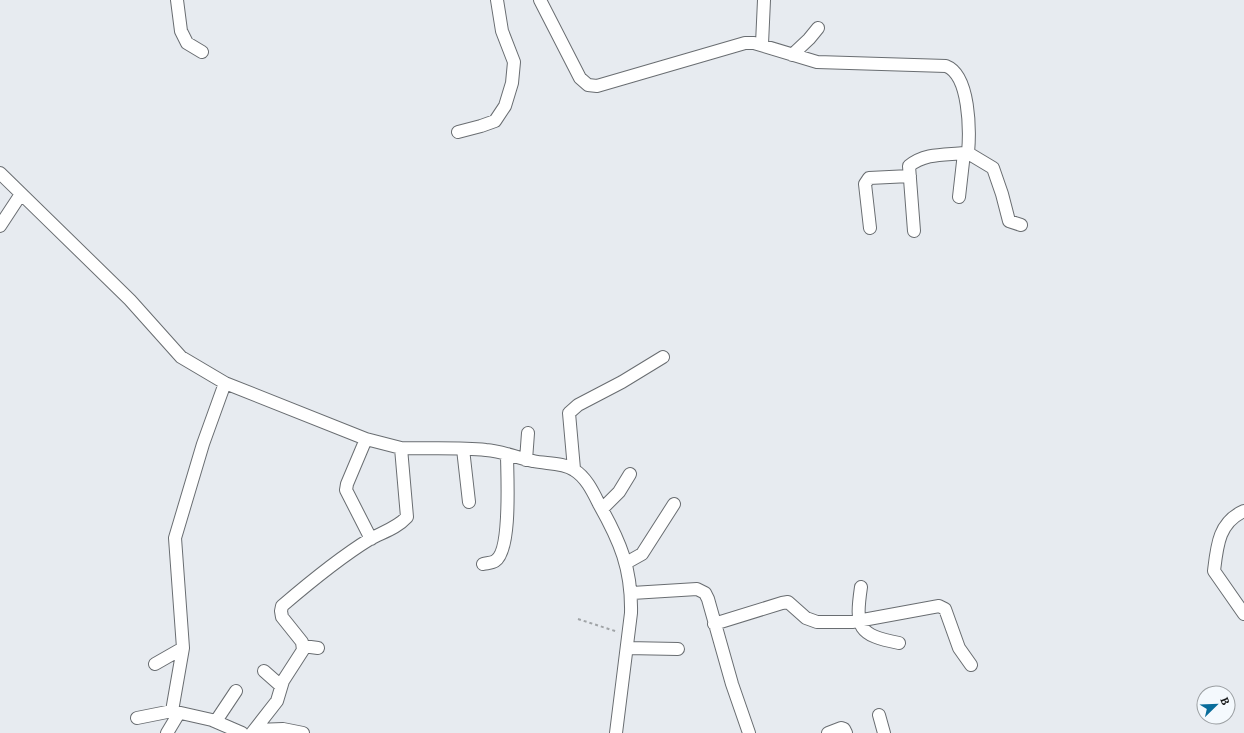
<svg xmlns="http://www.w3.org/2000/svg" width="1244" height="733" font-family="Lora,serif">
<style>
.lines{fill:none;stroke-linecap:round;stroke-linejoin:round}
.minor-casing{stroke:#696d71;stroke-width:14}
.path{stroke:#a0a4a7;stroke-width:2;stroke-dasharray:3 3;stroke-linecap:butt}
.minor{stroke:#fff;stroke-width:12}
</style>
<rect width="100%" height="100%" fill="#e7ebf0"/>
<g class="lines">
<g class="minor-casing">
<path id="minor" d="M 177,0 L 181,31 L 187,43 L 202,52
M 540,0 L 580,78 L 588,85 L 597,86 L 745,43 L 754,43 L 817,62 L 946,66 C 970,75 970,131 968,153
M 762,44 L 764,0
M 792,55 L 809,39 L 818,28
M 458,132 L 481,126 L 495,121 L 505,106 L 512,83 L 514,62 L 502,31 L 497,0
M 0,173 L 130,300 L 181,357 L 225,383 L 366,439 L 401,448 C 429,449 458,447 486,450 C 502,451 517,458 533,461 C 546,464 563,462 574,470 C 586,477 593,492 599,504 C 620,541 632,569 631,613 L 616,733
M 959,197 L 964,153
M 0,226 L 21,194
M 870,228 L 865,184 L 869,178 L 910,176
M 914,231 L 909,166 C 925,153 944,155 964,153 L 968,153 L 993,168 L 1002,194 L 1009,221 L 1021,225
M 366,439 L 347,484 L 346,490 L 371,539
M 463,449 L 469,502
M 526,460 L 528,433
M 574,469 L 569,413 L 578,405 L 622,382 L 663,357
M 602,509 L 619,492 L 630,474
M 1244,511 C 1219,522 1217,545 1214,571 L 1244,614
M 626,563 L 642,554 L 674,504
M 483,564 C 487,563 492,563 495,561 C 512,551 507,474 507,454
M 861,587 C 855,628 858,635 899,643
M 632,593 L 697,589 L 705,593 L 708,599 L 732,684 L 749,733
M 714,624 L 782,603 L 788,602 L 806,618 L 817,622 L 852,622 L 939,606 L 945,609 L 959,648 L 971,665
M 303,646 L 318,648
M 627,648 L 678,649
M 155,664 L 183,648
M 264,671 L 281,686
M 172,711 L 183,648 L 175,538 L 203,444 L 225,383
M 879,715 L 884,733
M 137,718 L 172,711 L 212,720 L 242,733
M 216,721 L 236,691
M 256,730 L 283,729 L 303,733
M 167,733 L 179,713
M 252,733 L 277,701 L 283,681 L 303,650 L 302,642 L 282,617 L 281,611 L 282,606 C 310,582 339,558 370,539 C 383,532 397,528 407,517 L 401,448
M 828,733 L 841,728 L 844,729 L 846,733"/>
</g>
<path class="path" d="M 578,619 L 618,632"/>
<use href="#minor" class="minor"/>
</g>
<g transform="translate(1216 705) rotate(67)"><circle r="19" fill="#f4f9fd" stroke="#9a9ea1"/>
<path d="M0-3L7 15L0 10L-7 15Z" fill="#096d9b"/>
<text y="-6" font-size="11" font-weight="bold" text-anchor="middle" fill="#131516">B</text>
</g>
</svg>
